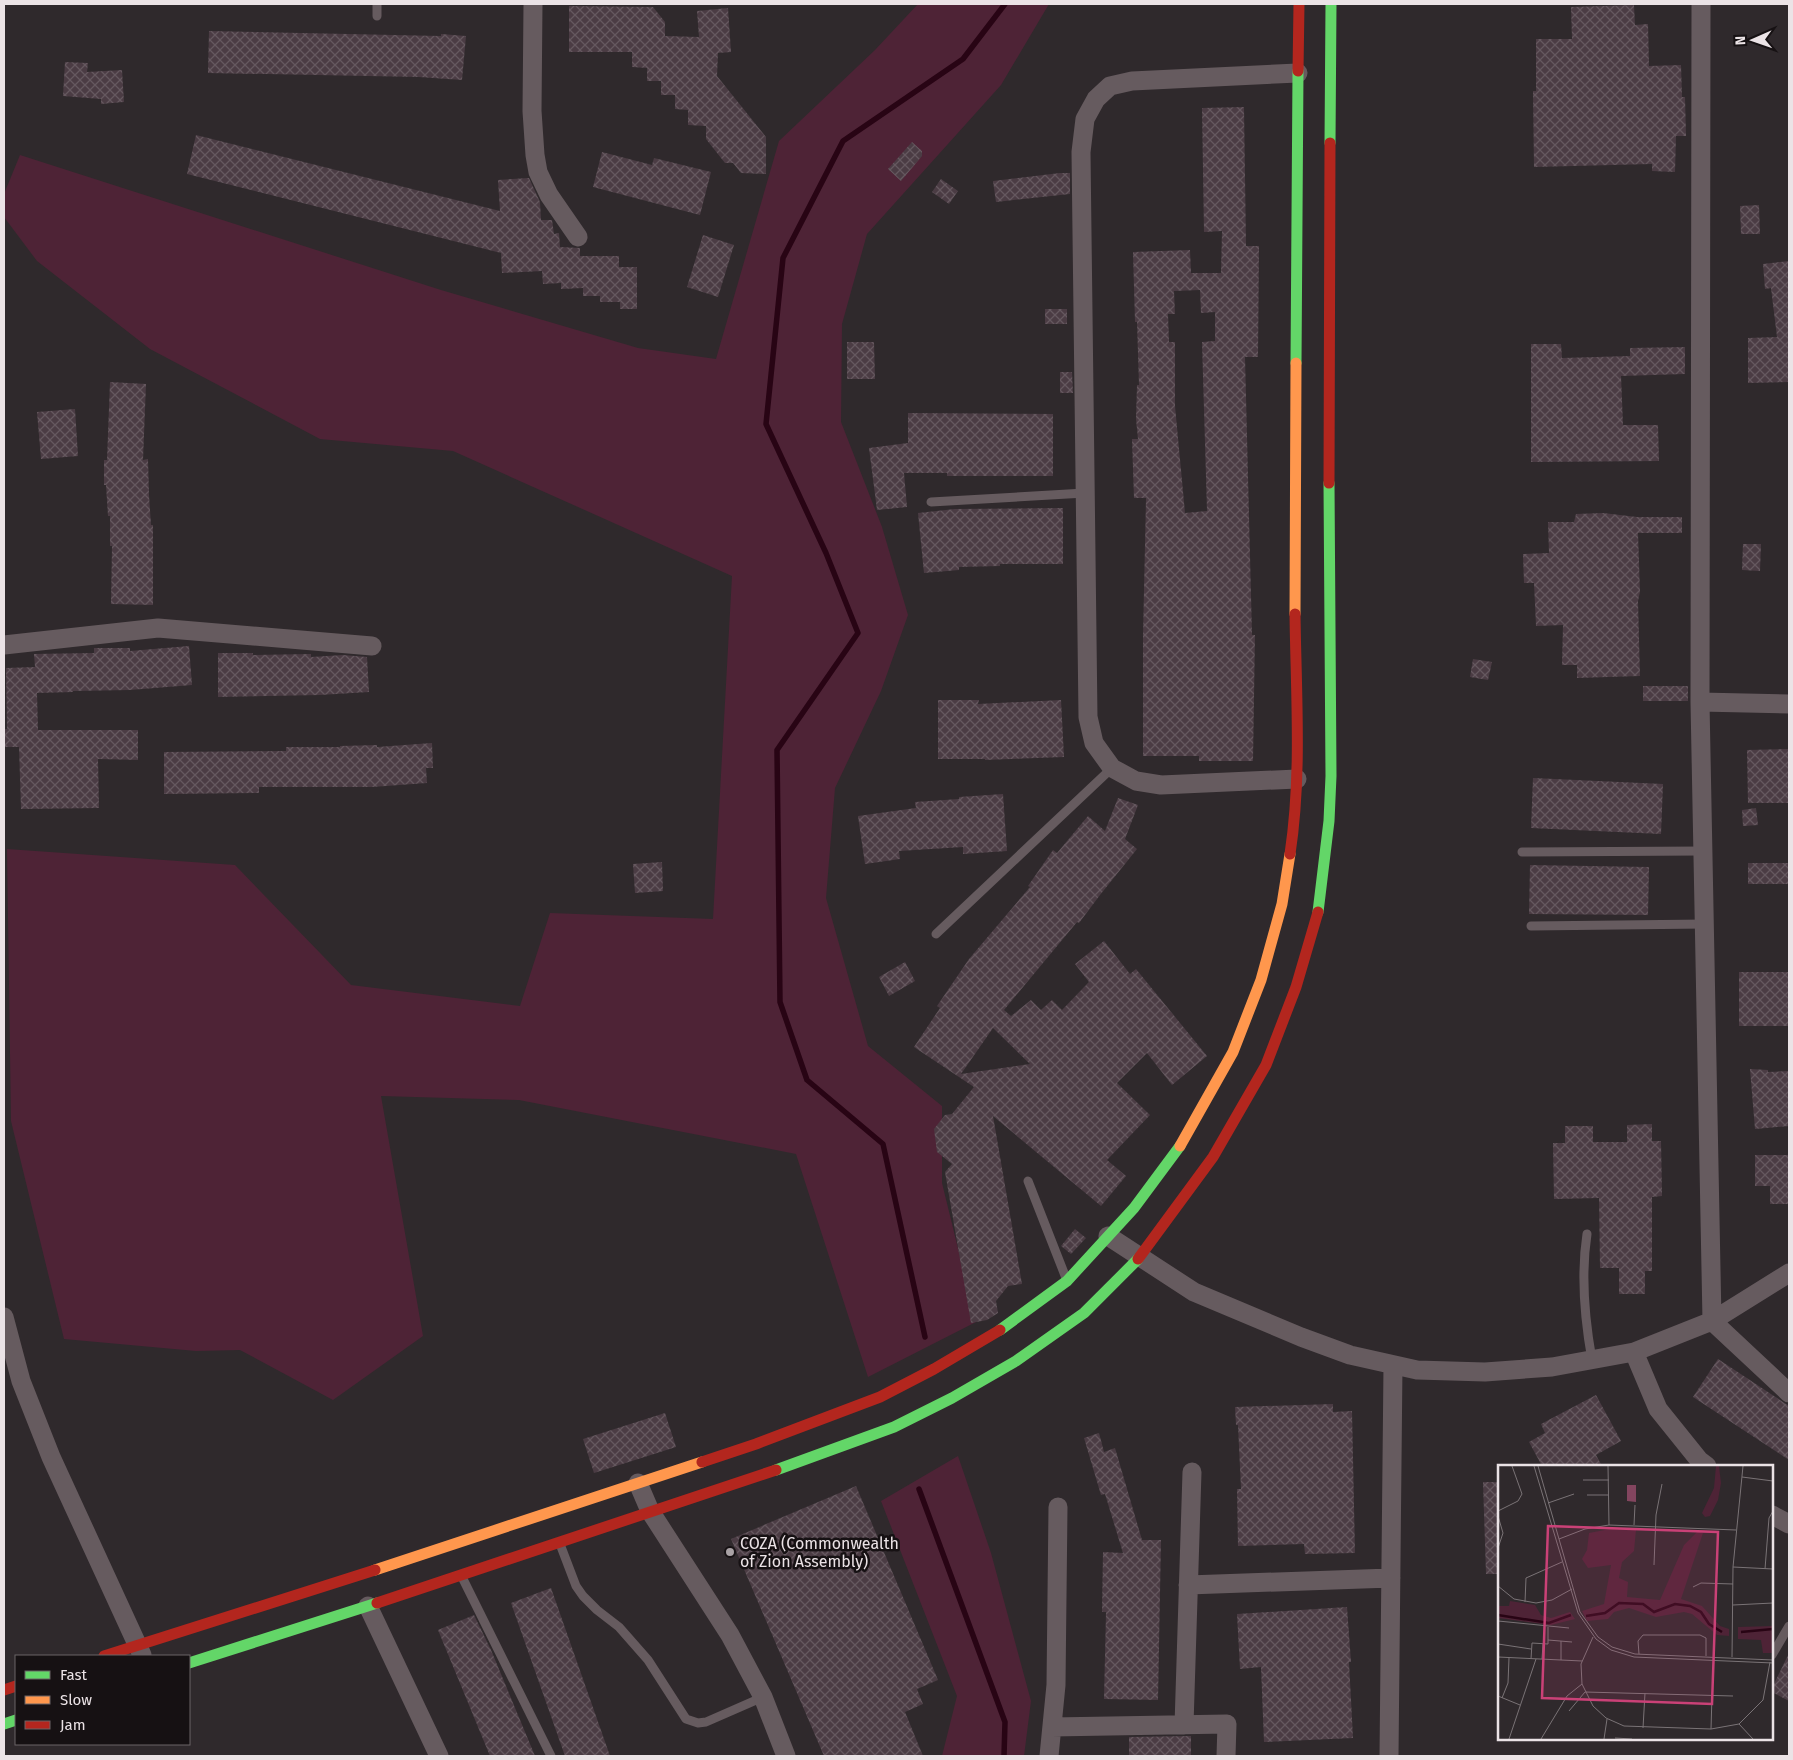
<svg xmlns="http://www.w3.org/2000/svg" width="1793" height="1760" font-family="'Fira Sans',sans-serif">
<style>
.grass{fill:#4e2336}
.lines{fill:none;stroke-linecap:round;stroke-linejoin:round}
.stream{stroke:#280414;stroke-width:5.5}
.building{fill:url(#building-cross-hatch);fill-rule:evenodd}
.lane{stroke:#665b5f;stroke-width:9}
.street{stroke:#665b5f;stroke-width:19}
.fast{stroke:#63d668;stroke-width:11}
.slow{stroke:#ff974d;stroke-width:11}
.jam{stroke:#b3261e;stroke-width:11}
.poi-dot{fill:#a9a2a5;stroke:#161113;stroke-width:2}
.labels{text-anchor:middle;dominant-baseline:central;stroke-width:5;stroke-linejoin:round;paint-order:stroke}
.poi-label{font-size:16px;fill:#ebe3e6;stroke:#161113;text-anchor:start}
.inset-river{fill:none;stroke:#280414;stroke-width:2.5}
.inset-road{fill:none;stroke:#7a7376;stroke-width:1}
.view{fill:#ca4177;fill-opacity:0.15;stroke:#ca4177;stroke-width:2.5}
.inset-edge{fill:none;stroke:#ebe3e6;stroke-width:2.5}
</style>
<defs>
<pattern id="building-cross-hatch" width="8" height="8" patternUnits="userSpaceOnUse" patternTransform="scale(1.25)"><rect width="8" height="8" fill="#4b3c44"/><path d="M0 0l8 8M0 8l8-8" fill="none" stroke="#65585f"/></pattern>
</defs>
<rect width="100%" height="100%" fill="#2f292c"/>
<path class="grass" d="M 918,4 L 1049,4 L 1001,85 L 867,234 L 842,324 L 841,422 L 882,527 L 908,615 L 881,691 L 835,788 L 826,898 L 868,1046 L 942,1106 L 942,1183 L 976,1322 L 868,1377 L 796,1154 L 519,1100 L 381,1096 L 423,1336 L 333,1400 L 240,1350 L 196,1351 L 64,1339 L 11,1121 L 7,849 L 235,865 L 351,985 L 520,1006 L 550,913 L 713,919 L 732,576 L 453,451 L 320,439 L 150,349 L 37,261 L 4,217 L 4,194 L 20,155 L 441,290 L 638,348 L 716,359 L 779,141 L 875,50 Z
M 958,1456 L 991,1553 L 1031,1701 L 1024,1756 L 942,1756 L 957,1696 L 881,1501 Z"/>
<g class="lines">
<path class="stream" d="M 925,1337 L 883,1144 L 807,1080 L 780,1002 L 777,750 L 858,633 L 826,553 L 766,424 L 783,258 L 843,141 L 963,59 L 1005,4
M 919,1489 L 1005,1722 L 1004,1756"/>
</g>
<path class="building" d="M 1634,5 L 1635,25 L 1648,24 L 1649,66 L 1681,65 L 1682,97 L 1685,97 L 1686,136 L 1676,136 L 1675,172 L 1652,171 L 1652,164 L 1534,167 L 1533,91 L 1536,91 L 1536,39 L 1572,39 L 1571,7 Z
M 569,6 L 653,7 L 665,22 L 665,36 L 699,37 L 697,11 L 728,8 L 731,52 L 718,53 L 717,76 L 766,137 L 766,174 L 741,173 L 733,163 L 725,163 L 706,139 L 706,126 L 688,125 L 688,110 L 675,109 L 675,95 L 661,95 L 661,81 L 647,81 L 647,68 L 632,67 L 632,52 L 569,52 Z
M 209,31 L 441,36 L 441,34 L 466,36 L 462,80 L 419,77 L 208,73 Z
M 65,62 L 88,63 L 87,72 L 122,70 L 124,102 L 101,104 L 101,99 L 63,96 Z
M 1244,107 L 1246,246 L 1259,246 L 1258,357 L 1245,357 L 1252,635 L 1255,635 L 1253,761 L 1199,761 L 1199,756 L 1143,756 L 1143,637 L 1146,498 L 1134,498 L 1132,439 L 1138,439 L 1136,419 L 1137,385 L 1139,385 L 1137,322 L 1135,322 L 1133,252 L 1190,250 L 1191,273 L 1221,273 L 1222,231 L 1204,232 L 1202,108 ZM 1200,290 L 1201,313 L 1215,312 L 1215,341 L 1202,342 L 1207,511 L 1185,513 L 1175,406 L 1175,342 L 1169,342 L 1168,314 L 1175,314 L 1174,291 Z
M 196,135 L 500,211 L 498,180 L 529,178 L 540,202 L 541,220 L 552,220 L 554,234 L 559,233 L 560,247 L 580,248 L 580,256 L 619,256 L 619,267 L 637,267 L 637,309 L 620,309 L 620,302 L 600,302 L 600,296 L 583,296 L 583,288 L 561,289 L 561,283 L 543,284 L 542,271 L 502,273 L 501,253 L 187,174 Z
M 912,142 L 922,151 L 922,156 L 901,181 L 888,169 Z
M 602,152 L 652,165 L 654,158 L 711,172 L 700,215 L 593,187 Z
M 1060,173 L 1070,173 L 1070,194 L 996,202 L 993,181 Z
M 941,179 L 958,191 L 949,204 L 932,192 Z
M 1759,205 L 1760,234 L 1741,234 L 1740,206 Z
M 703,235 L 734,245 L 718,297 L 687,287 Z
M 1789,261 L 1789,382 L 1748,383 L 1748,338 L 1777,337 L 1771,288 L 1765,289 L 1763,264 Z
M 1045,309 L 1067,309 L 1067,324 L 1045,324 Z
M 847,342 L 874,342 L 875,379 L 847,379 Z
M 1531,344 L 1561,344 L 1562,358 L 1630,356 L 1630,348 L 1685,347 L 1685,374 L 1621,376 L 1623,425 L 1658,425 L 1659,461 L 1531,462 Z
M 1060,372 L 1072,372 L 1073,393 L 1060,393 Z
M 110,382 L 146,384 L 143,460 L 148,459 L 149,495 L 151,525 L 153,525 L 153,605 L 111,604 L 112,546 L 110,546 L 110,516 L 108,516 L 106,485 L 104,485 L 104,460 L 107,460 Z
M 75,409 L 78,456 L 41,459 L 37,412 Z
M 908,413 L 1053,414 L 1053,476 L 947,476 L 947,473 L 904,473 L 907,507 L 877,510 L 869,448 L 908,443 Z
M 1063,508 L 1063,564 L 1000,564 L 1000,566 L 959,567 L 959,570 L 924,573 L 918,513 L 955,509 Z
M 1603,513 L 1637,517 L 1682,517 L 1682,533 L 1638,533 L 1640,592 L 1638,601 L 1640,676 L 1577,678 L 1577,665 L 1562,665 L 1563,625 L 1536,626 L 1534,583 L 1524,583 L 1523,554 L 1549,553 L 1548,522 L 1574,522 L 1576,514 Z
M 1743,544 L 1761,544 L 1760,571 L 1742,570 Z
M 189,646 L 192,685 L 130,690 L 73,691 L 73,692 L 37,693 L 38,730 L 138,730 L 138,760 L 98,759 L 99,808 L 21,809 L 19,747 L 4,747 L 4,729 L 7,729 L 6,668 L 35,667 L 34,654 L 94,653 L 94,648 L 130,648 L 130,651 Z
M 218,653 L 253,653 L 253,655 L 311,654 L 311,657 L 343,655 L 367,657 L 369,692 L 320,695 L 218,697 Z
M 1473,659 L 1492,662 L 1488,680 L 1470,677 Z
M 1643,686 L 1688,686 L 1688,701 L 1643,701 Z
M 938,700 L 979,700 L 978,704 L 1061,700 L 1064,757 L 985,760 L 985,759 L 938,759 Z
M 432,743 L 433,768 L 426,768 L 427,783 L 372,787 L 259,787 L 259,793 L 164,794 L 164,752 L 286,751 L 286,747 L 340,747 L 340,746 L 377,745 L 377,747 Z
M 1789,749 L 1789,803 L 1748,803 L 1747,750 Z
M 1533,778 L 1663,784 L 1661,834 L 1531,828 Z
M 1003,794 L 1007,851 L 963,854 L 963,847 L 899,851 L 900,859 L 865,864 L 858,816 L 916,808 L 915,802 L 959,799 L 959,797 Z
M 1118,798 L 1138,805 L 1125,839 L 1137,849 L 1100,895 L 1079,923 L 1077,922 L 1004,1010 L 1011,1016 L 1031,1000 L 1041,1010 L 1052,1000 L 1062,1010 L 1089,982 L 1075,964 L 1104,941 L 1130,974 L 1136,969 L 1207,1056 L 1172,1085 L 1147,1053 L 1117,1083 L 1150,1115 L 1107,1160 L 1126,1176 L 1101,1206 L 993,1116 L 1022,1284 L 1008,1286 L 996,1301 L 998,1313 L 987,1320 L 971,1323 L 945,1172 L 952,1164 L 937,1152 L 934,1129 L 945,1115 L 952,1114 L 974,1087 L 914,1047 L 940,1008 L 937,1006 L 969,959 L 1030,887 L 1028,886 L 1053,850 L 1057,853 L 1088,816 L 1105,831 ZM 993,1028 L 1030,1064 L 961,1074 Z
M 1756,808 L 1758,825 L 1743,826 L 1742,810 Z
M 662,862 L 663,891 L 635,893 L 633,864 Z
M 1748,863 L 1789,863 L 1789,884 L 1748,884 Z
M 1530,865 L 1649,867 L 1648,915 L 1529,914 Z
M 905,962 L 915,981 L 889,996 L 879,977 Z
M 1739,972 L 1789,972 L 1789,1026 L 1739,1026 Z
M 1750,1069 L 1768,1070 L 1768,1072 L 1789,1071 L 1789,1126 L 1755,1129 Z
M 1652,1124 L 1652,1141 L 1661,1141 L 1662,1196 L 1652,1197 L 1652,1271 L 1645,1271 L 1645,1294 L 1619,1294 L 1619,1268 L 1600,1268 L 1599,1198 L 1554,1199 L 1553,1143 L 1565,1143 L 1565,1126 L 1593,1126 L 1593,1142 L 1627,1142 L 1627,1125 Z
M 1755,1155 L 1789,1155 L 1789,1204 L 1770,1204 L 1770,1186 L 1755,1186 Z
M 1075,1229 L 1086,1238 L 1071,1254 L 1061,1246 Z
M 1718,1359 L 1789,1406 L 1789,1460 L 1693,1397 Z
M 1596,1395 L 1621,1441 L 1596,1455 L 1602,1466 L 1542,1466 L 1529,1442 L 1545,1433 L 1541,1424 Z
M 1333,1404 L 1333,1412 L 1352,1411 L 1355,1553 L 1305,1554 L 1304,1544 L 1238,1546 L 1237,1489 L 1241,1489 L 1238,1425 L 1236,1425 L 1235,1407 Z
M 665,1413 L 676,1447 L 594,1473 L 583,1439 Z
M 1099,1433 L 1104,1452 L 1115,1448 L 1142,1540 L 1161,1540 L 1158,1700 L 1104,1699 L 1106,1612 L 1102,1612 L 1103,1552 L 1123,1553 L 1105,1494 L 1101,1495 L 1084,1438 Z
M 1483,1482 L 1499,1482 L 1499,1574 L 1486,1574 Z
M 856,1486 L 938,1680 L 917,1689 L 923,1704 L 905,1712 L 923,1756 L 824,1756 L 731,1539 Z
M 551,1588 L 610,1756 L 565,1756 L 511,1603 Z
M 1347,1607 L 1351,1662 L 1349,1662 L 1353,1738 L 1264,1742 L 1261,1667 L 1240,1669 L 1237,1614 Z
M 474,1615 L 491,1650 L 535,1756 L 490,1756 L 438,1630 Z
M 1789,1653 L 1789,1701 L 1772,1692 L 1772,1688 Z
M 1191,1736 L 1191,1756 L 1129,1756 L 1129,1737 Z"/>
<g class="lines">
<path class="lane" d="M 377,16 L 377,4
M 931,502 L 1085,493
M 1522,852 L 1703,851
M 1531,926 L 1705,924
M 936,934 L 1112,768
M 1028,1181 L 1066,1278
M 1587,1234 C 1581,1273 1585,1321 1592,1360
M 560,1544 L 576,1586 L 583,1596 L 597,1610 L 619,1627 L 648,1660 L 686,1719 L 698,1723 L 706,1722 L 763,1697
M 462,1577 L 551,1756
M 1772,1655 L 1789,1626"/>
<path class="street" d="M 533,4 L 532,111 L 535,155 L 538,172 L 549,195 L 578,237
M 1701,4 L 1700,702 L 1712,1321 L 1789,1393
M 4,645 L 158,628 L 372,646
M 1700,702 L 1789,704
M 1297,779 L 1161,785 L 1136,781 L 1112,768 L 1094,743 L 1088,717 L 1081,152 L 1085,119 L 1096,99 L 1110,86 L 1132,81 L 1298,73
M 1108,1236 L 1194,1292 L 1301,1337 L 1350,1355 L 1417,1370 L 1485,1372 L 1552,1367 L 1634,1352 L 1712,1321 L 1789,1273
M 4,1317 L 21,1381 L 51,1457 L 142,1655
M 1634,1352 L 1658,1409 L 1699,1460 L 1707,1466
M 638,1483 L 650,1511 L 730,1635 L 763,1697 L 786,1756
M 1772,1515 L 1789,1524
M 1188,1585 L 1391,1578
M 368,1606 L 439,1756
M 1184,1725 L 1192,1472
M 1052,1727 L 1227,1724 L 1226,1756
M 1049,1756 L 1056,1685 L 1058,1507
M 1389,1756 L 1393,1365"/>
<path class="fast" d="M 1330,143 L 1331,4
M 1296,363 L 1298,71
M 1318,912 L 1329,821 L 1331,776 L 1329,483
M 1000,1330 L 1067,1281 L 1134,1208 L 1180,1146
M 776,1470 L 894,1427 L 952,1398 L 1016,1361 L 1084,1313 L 1138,1259
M 189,1663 L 377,1603
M 4,1724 L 16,1720"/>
<path class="slow" d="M 1295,614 L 1296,363
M 1180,1146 L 1233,1052 L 1261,980 L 1282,904 L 1290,854
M 375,1570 L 702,1462"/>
<path class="jam" d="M 1298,71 L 1299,4
M 1329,483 L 1330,143
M 1290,854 C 1302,775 1296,694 1295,614
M 1138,1259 L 1213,1157 L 1266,1065 L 1296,987 L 1318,912
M 702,1462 L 756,1444 L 880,1397 L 934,1369 L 1000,1330
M 377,1603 L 776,1470
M 104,1656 L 375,1570
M 4,1690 L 16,1686"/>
</g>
<circle class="poi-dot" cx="730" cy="1552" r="5"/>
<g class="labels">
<g class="poi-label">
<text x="740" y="1543">COZA (Commonwealth<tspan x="740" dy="18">of Zion Assembly)</tspan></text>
</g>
</g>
<g transform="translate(1498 1465)">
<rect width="275" height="275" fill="#2f292c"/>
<path d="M 218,1 L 221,1 L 223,18 L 220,35 L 212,51 L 207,52 L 204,48 L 216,23 ZM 112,64 L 138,65 L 136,86 L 124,97 L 121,113 L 130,117 L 129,132 L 162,135 L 186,80 L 200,66 L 205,68 L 183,134 L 204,141 L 222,161 L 231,164 L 231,171 L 219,170 L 194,149 L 186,147 L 158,152 L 131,143 L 116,147 L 110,154 L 89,156 L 84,146 L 106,139 L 113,100 L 90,103 L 84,94 L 89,85 L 91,68 ZM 12,136 L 37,140 L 43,150 L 53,153 L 72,147 L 77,154 L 53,160 L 0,153 L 0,141 L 11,141 ZM 275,161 L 275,188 L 265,188 L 263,175 L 240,174 L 240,162 Z" fill="#4e2336"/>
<path d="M 129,20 L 138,20 L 138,37 L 129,36 Z" fill="#83455f"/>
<path class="inset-river" d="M 0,150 L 51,158 L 73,150M 88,151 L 107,148 L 121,138 L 145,139 L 156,147 L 177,139 L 192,141 L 203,147 L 211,159 L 224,167M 243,167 L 275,164"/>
<path class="inset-road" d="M 36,1 L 80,148 L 98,174 L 113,185 L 136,192 L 275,198M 40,1 L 82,147 L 100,172 L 114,182 L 137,189 L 275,195M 110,1 L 111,60M 244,12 L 275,16M 85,15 L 111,15M 89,30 L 111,30M 50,38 L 76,29M 0,46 L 20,36 L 24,29 L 14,1M 0,51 L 5,68 L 0,83M 136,60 L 137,40M 61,74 L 87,64 L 111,60 L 238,65M 156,100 L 158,50 L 164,19M 235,102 L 275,104M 267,104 L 271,53 L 275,46M 0,121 L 16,134 L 38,138 L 54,135 L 74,124M 195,122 L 203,118 L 235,119M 27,137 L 28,113 L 64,97M 235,140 L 275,138M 0,156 L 71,163M 95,172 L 83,199 L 84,219 L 95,241 L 108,253 L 126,261 L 213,264 L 241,259 L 265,235 L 272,197M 50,175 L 74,177M 0,179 L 33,184M 141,189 L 140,176 L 145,170 L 202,170 L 208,173 L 208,191M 0,192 L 84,196M 234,192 L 235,102 L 245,1M 33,194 L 34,178 L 50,179 L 50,162M 44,194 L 45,179M 63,195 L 63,176M 0,231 L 22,240M 4,233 L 10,218 L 11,193M 71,246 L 87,227 L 235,231M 241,259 L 255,274M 145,263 L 147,228M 213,264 L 214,230M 117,273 L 134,274M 11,274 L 38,194M 43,274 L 69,231 L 84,219M 106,274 L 109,254"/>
<path class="view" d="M 50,61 L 220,67 L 214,239 L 44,233 Z"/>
<rect width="275" height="275" class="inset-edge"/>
</g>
<rect width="1793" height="1760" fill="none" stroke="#ebe3e6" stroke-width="10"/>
<rect x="15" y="1655" width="175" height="90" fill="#161113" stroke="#6b6567"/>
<rect x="25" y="1671" width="25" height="8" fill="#63d668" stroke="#6b6567"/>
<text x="60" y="1680" font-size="15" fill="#ebe3e6">Fast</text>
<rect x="25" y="1696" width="25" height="8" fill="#ff974d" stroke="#6b6567"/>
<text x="60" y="1705" font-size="15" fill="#ebe3e6">Slow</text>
<rect x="25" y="1721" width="25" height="8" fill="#b3261e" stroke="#6b6567"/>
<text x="60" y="1730" font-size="15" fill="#ebe3e6">Jam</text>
<g transform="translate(1753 40) rotate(268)" stroke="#161113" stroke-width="4" paint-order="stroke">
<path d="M0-4L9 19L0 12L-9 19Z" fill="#ebe3e6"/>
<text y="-8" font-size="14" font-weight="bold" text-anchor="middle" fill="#ebe3e6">N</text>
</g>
</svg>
